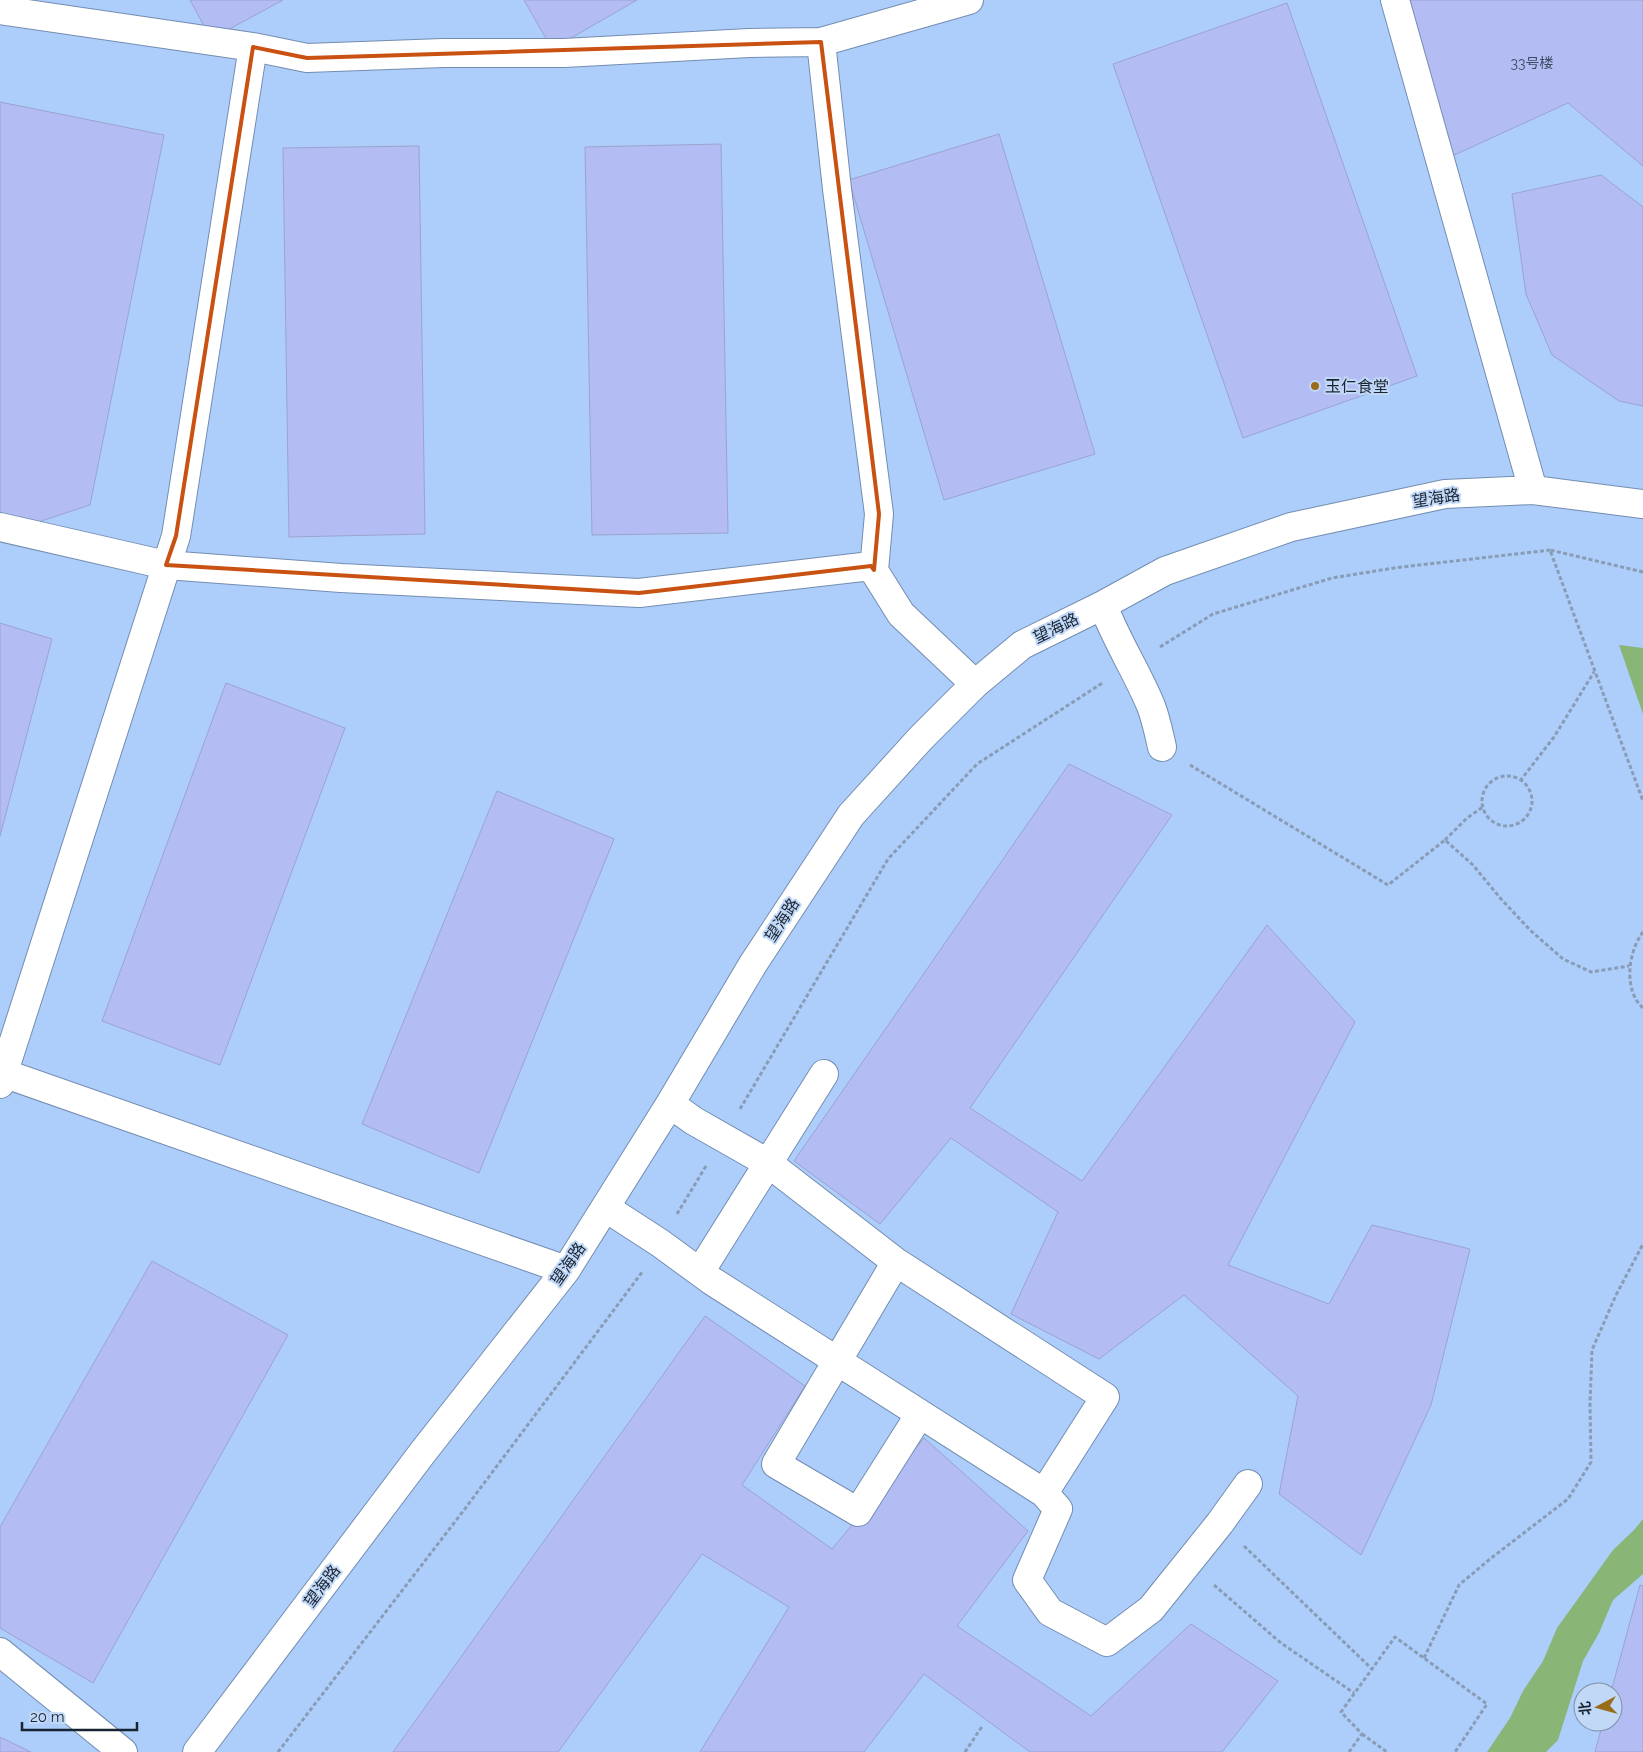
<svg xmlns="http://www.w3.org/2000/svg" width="1643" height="1752" font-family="Raleway,'Noto Sans SC',sans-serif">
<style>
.built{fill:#adcdfa;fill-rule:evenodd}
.water{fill:#89b577}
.building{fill:#b3bdf4;stroke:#9ba3ce}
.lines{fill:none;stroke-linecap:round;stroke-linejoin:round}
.minor-casing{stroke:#738db1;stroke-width:30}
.path{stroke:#899cb5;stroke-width:3;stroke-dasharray:4 2.5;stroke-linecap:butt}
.minor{stroke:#fff;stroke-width:28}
.marked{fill:none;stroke:#c95112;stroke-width:4;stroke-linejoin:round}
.poi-dot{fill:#996c1c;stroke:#c1d8f7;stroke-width:2}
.labels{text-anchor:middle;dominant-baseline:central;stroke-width:4;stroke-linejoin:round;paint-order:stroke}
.number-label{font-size:14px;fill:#404a62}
.poi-label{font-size:16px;fill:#192432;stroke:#c1d8f7;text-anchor:start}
.street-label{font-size:16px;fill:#192432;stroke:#c1d8f7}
</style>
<rect width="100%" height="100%" fill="#c1d8f7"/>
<path class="built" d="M 0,0 L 1643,0 L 1643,1752 L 0,1752 ZM 1583,1692 L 1613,1692 L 1613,1722 L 1583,1722 Z"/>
<path class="water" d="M 1619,645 L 1643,648 L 1643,714 Z
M 1643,1519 L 1643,1574 L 1613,1600 L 1599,1633 L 1583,1661 L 1558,1740 L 1546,1752 L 1487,1752 L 1510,1718 L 1523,1691 L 1543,1661 L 1557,1628 L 1613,1550 L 1634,1530 Z"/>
<path class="building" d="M 190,0 L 283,0 L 211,39 Z
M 524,0 L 637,0 L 552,49 Z
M 1402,0 L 1643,0 L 1643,166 L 1568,103 L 1452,156 Z
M 1287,3 L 1417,376 L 1243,438 L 1113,64 Z
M 0,102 L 164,135 L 90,505 L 26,526 L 0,520 Z
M 999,134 L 1095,454 L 944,500 L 849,180 Z
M 721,144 L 728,533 L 592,535 L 585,147 Z
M 419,146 L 425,534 L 289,537 L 283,148 Z
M 1601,175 L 1643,207 L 1643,406 L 1619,401 L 1552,355 L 1526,294 L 1512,194 Z
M 0,623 L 52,639 L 0,836 Z
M 226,683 L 345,728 L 220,1065 L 102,1021 Z
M 1069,764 L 1172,815 L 970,1108 L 1082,1181 L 1267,925 L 1355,1022 L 1228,1265 L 1329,1304 L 1372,1225 L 1470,1249 L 1431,1405 L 1361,1555 L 1279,1494 L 1298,1396 L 1184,1295 L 1099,1359 L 1011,1314 L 1058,1212 L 951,1138 L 880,1224 L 794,1161 Z
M 497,791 L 614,839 L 479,1173 L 362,1124 Z
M 152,1261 L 288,1335 L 93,1683 L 0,1628 L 0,1527 Z
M 705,1316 L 805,1386 L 742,1485 L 832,1549 L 924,1438 L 1028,1531 L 957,1626 L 1091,1716 L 1191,1624 L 1278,1681 L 1222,1752 L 1030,1752 L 924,1674 L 864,1752 L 700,1752 L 789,1607 L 702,1554 L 558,1752 L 393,1752 Z
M 1640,1585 L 1643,1586 L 1643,1752 L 1595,1752 L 1603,1722 L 1613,1722 L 1613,1692 L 1611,1692 Z
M 0,1737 L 31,1752 L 0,1752 Z"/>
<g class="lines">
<g class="minor-casing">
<path id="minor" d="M 1395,0 L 1533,490
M 0,10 L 253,47 L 307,58 L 443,53 L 564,53 L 749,43 L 821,42
M 0,527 L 166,565 L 341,578 L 639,593 L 871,566 L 901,614 L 975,684
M 874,570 L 879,514 L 837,189 L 821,42 L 969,0
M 1103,605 C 1116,640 1137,672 1151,706 C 1156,719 1159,734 1162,747
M 0,1072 L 566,1270
M 0,1084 L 176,536 L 253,47
M 670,1104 L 694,1121 L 768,1163 L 896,1262
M 606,1208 L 660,1243 L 712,1281 L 1044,1493 L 1058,1509 L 1027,1580 L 1050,1612 L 1107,1642 L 1151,1609 L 1220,1523 L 1248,1484
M 700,1272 L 824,1074
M 920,1414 L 858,1512 L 776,1464 L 896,1262 L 1105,1397 L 1044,1493
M 0,1652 L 123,1752
M 197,1752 L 423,1452 L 566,1270 L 670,1104 L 753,964 L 851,815 L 921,738 L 975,684 L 1022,645 L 1103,605 L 1165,571 L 1291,527 L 1445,494 L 1533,490 L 1643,504"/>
</g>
<path class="path" d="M 1643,572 L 1550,550 L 1643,801
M 1160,647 L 1213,614 L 1332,578 L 1394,568 L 1550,550
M 1190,765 L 1388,885 L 1445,840 L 1473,865 L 1501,899 L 1530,930 L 1563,959 L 1591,972 L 1629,966
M1482 801a25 25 0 1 1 50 0a25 25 0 1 1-50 0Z
M 1520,781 L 1554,737 L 1594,672
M 1445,840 L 1467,818 L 1483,807
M 1643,932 C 1628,952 1623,990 1643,1008
M 740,1109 L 888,859 L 977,764 L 1104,682
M 677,1214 L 706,1166
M 1244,1546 L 1372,1669
M 1214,1585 L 1281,1643 L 1354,1693
M 1424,1658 L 1459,1585 L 1490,1559 L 1568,1499 L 1591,1462 L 1590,1404 L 1592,1350 L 1616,1295 L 1643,1244
M 1362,1734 L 1387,1752
M 278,1752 L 464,1510 L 643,1271
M 965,1752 L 983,1725
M 1349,1752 L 1362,1734 L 1341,1712 L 1395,1637 L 1487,1704 L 1455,1752"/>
<use href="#minor" class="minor"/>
</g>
<path class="marked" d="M 821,42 L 879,514 L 874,570 L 871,566 L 639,593 L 166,565 L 176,536 L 253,47 L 307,58 Z"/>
<circle class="poi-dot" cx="1315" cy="386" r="5"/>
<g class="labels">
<g class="number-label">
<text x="1532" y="63">33号楼</text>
</g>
<g class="poi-label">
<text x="1325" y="386">玉仁食堂</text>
</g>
<g class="street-label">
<text transform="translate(1436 498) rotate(-9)">望海路</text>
<text transform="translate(1056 628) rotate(-26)">望海路</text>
<text transform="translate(782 920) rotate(-57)">望海路</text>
<text transform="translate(568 1264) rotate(-55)">望海路</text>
<text transform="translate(322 1586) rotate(-53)">望海路</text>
</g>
</g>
<g transform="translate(1598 1707) rotate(264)"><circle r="24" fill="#c1d8f7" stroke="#7e90a8"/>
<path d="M0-4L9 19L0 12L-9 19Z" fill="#996c1c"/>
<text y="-8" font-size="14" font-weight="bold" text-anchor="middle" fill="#192432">北</text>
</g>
<path d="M22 1722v8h115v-8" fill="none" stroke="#192432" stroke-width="2.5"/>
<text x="30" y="1722" font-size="15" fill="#192432" stroke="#c1d8f7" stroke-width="4" paint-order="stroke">20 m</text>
</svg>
